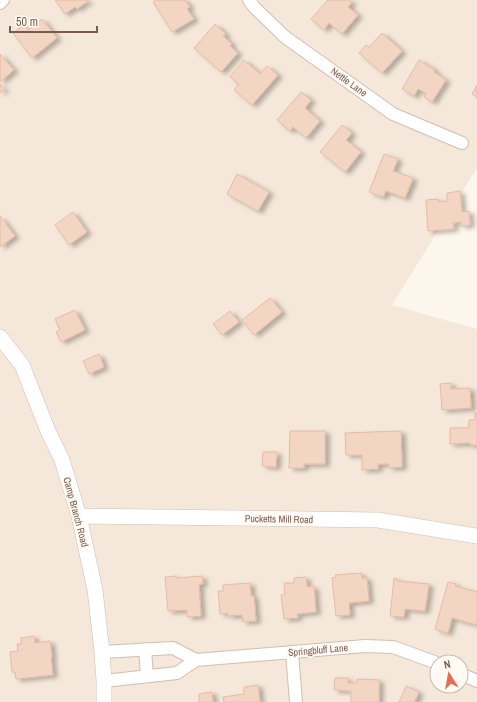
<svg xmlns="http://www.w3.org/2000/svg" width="477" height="702" font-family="'Archivo Narrow',sans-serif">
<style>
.residential{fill:#f5e8da;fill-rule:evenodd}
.building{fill:#f3d5c3;stroke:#e6bba3;filter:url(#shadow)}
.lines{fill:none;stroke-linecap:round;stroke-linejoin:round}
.minor-casing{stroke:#d1beb0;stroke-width:14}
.tertiary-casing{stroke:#d1beb0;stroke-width:16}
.minor{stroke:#fff;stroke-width:12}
.tertiary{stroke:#fff;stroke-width:15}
.labels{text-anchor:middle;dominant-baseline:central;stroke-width:3.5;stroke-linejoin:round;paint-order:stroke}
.street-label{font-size:10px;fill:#7a5c4d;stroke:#fffaf3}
</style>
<defs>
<filter id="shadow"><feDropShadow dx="4.5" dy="2.5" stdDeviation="2" flood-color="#0004"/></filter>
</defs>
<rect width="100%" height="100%" fill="#fdf6ec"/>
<path class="residential" d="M 0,0 L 477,0 L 477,168 L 392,305 L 477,329 L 477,702 L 0,702 ZM 437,662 L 461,662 L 461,686 L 437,686 Z"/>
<path class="building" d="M 55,0 L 89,0 L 77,9 L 75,7 L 65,14 Z
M 155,0 L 185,0 L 190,7 L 187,9 L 194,19 L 172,32 L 153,2 Z
M 328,0 L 349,0 L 352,2 L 348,7 L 358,15 L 342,34 L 329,23 L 324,30 L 311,19 Z
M 42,19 L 57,38 L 32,58 L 13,33 L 23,25 L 28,30 Z
M 215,24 L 226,34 L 223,36 L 232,44 L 230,46 L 238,53 L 221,72 L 194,48 Z
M 382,33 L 402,51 L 382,73 L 359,53 L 366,45 L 369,47 Z
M 0,54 L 14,70 L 0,82 Z
M 244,60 L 260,74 L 267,66 L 278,75 L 252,105 L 234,90 L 239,84 L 230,77 Z
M 419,60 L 435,70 L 434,72 L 446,80 L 432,102 L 424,97 L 426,93 L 418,89 L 414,96 L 402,89 Z
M 0,84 L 4,89 L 0,93 Z
M 477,85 L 477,97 L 472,94 Z
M 301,92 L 311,100 L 305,108 L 320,121 L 306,138 L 293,127 L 290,131 L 277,120 Z
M 342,125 L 352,133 L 346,140 L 361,152 L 345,172 L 320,152 Z
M 384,154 L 398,159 L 393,171 L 413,178 L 405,198 L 386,191 L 383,197 L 369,192 Z
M 237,174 L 269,192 L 258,211 L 227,194 Z
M 460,191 L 462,212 L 469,211 L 470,225 L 461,226 L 461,222 L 453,223 L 454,229 L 428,231 L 426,200 L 438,199 L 438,202 L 447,201 L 447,193 Z
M 73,212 L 87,232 L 69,245 L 55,225 Z
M 0,216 L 15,236 L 0,247 Z
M 270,298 L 282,312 L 254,335 L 242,320 Z
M 75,310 L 85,330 L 61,342 L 56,332 L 60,330 L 55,319 Z
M 230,311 L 239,322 L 222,335 L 213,324 Z
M 99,354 L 104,367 L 89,374 L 83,361 Z
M 451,383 L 451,389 L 470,388 L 471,408 L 442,410 L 440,384 Z
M 475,413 L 477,413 L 477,445 L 470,445 L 470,443 L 450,444 L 450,428 L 469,428 L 469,420 L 475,420 Z
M 290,431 L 325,431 L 325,464 L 304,464 L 304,468 L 289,468 Z
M 401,431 L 402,467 L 389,468 L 389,464 L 378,464 L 378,469 L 362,470 L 362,455 L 346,455 L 345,433 Z
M 263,452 L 277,452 L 276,467 L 262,466 Z
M 361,573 L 362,578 L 367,578 L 369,601 L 349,603 L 350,615 L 336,616 L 332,578 L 336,577 L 335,575 Z
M 176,576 L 177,578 L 202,576 L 203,584 L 199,584 L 201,616 L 187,617 L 187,610 L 168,611 L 165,577 Z
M 306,577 L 307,587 L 314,586 L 316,612 L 297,614 L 298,618 L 284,619 L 281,595 L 285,594 L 284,583 L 294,583 L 294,578 Z
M 394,578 L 398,579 L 398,581 L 429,584 L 425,611 L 405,609 L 404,617 L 390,616 Z
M 448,582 L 456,584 L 455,586 L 477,592 L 477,625 L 452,618 L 448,633 L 435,629 Z
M 250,583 L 251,596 L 254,596 L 256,621 L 243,622 L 242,615 L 228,616 L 228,613 L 220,614 L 218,591 L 223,591 L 223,585 Z
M 34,636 L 35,643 L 50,641 L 52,657 L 51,658 L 53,675 L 16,679 L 15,672 L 12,672 L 10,652 L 18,651 L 17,644 L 21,644 L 21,638 Z
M 335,678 L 348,678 L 348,683 L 357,683 L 357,679 L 379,680 L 379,702 L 351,702 L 351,691 L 334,690 Z
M 258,685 L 260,702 L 224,702 L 223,697 L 244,694 L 244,687 Z
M 406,686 L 419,692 L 415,701 L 418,702 L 399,702 Z
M 212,692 L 213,702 L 199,702 L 199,694 Z"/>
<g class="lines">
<g class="minor-casing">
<path id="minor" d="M 249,0 L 254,7 L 285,37 L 393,114 L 462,143
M 0,3 L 3,0
M 145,649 L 147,676
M 102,652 L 173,648 L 196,660 L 177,673 L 104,681
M 292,652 L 296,702
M 196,660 L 365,646 L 393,647 L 437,663
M 461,674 L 477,681"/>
</g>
<g class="tertiary-casing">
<path id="tertiary" d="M 0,337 L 22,365 L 48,431 L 62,460 L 79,516 L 95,590 L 102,652 L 104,681 L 104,702
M 79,516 L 378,520 L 477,536"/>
</g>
<use href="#minor" class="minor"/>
<use href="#tertiary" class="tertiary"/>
</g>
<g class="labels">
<g class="street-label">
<text transform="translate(349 82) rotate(36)">Nettle Lane</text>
<text transform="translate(76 512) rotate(75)">Camp Branch Road</text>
<text transform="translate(279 519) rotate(1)">Pucketts Mill Road</text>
<text transform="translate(318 650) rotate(-5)">Springbluff Lane</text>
</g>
</g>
<g transform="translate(449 674) rotate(349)"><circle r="19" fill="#fffaf3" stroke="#cabbb1"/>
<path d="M0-3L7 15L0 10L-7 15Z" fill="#e76f51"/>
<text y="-6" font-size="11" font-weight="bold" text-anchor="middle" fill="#7a5c4d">N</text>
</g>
<path d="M10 26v6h87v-6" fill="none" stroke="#7a5c4d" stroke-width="2"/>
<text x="16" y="26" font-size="12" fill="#7a5c4d" stroke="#fffaf3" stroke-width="3" paint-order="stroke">50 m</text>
</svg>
